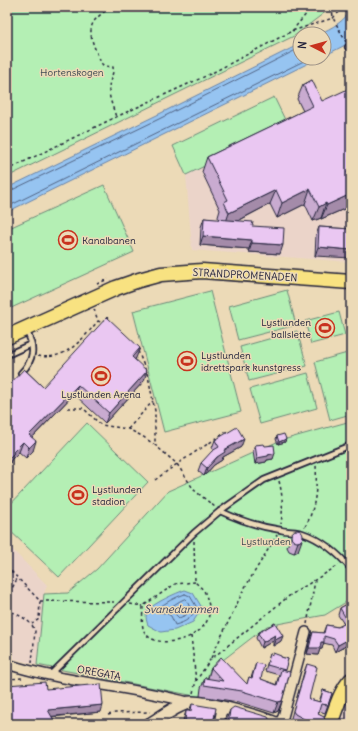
<svg xmlns="http://www.w3.org/2000/svg" width="358" height="731" font-family="Delius,sans-serif">
<style>
.built{fill:#ebd4c9}
.green{fill:#b4efb4;stroke:#6b8878}
.water{fill:#96c4f1;stroke:#6883a8}
.lines{fill:none;stroke-linecap:round;stroke-linejoin:round}
.shore{stroke:#506384;stroke-width:1}
.lane-casing{stroke:#22223b;stroke-width:8}
.street-casing{stroke:#22223b;stroke-width:12}
.secondary-casing{stroke:#22223b;stroke-width:15}
.primary-casing{stroke:#22223b;stroke-width:17}
.path{stroke:#22223b;stroke-width:1.5;stroke-dasharray:3 3;stroke-linecap:butt}
.lane{stroke:#ecdab7;stroke-width:4.5}
.street{stroke:#ecdab7;stroke-width:9}
.secondary{stroke:#ecdab7;stroke-width:12}
.primary{stroke:#f8e281;stroke-width:14}
.wall{fill:#c9abd0;stroke:#22223b}
.shaded-wall{fill:#a48ba9;stroke:#22223b}
.building{fill:#eac7f2;stroke:#22223b}
.labels{text-anchor:middle;dominant-baseline:central;stroke-width:3;stroke-linejoin:round;paint-order:stroke}
.park-label{font-size:10px;fill:#3f4b53;stroke:#ecdab7}
.poi-label{font-size:10px;fill:#22223b;stroke:#ecdab7;text-anchor:start}
.street-label{font-size:10px;fill:#22223b;stroke:#ecdab7}
.water-label{font-size:11px;font-style:italic;fill:#39425f;stroke:#ecdab7}
</style>
<rect width="100%" height="100%" fill="#ecdab7"/>
<filter id="ink" filterUnits="userSpaceOnUse"><feTurbulence type="fractalNoise" baseFrequency=".025" numOctaves="2"/><feDisplacementMap in="SourceGraphic" scale="8" xChannelSelector="R" yChannelSelector="G"/><feConvolveMatrix kernelMatrix="1 2 1 2 8 2 1 2 1" color-interpolation-filters="sRGB"/></filter>
<g filter="url(#ink)">
<path class="built" d="M 351,91 L 351,262 L 192,250 L 186,175 L 288,126 Z
M 7,544 L 47,585 L 44,594 L 37,665 L 7,657 Z
M 351,688 L 351,724 L 336,724 Z"/>
<path class="green" d="M 7,7 L 332,7 L 294,36 L 7,177 Z
M 274,97 L 288,126 L 186,175 L 173,146 Z
M 104,185 L 134,252 L 9,309 L 7,304 L 7,229 Z
M 287,290 L 296,325 L 238,340 L 229,306 Z
M 210,291 L 241,412 L 164,432 L 133,311 Z
M 339,312 L 345,335 L 311,344 L 305,321 Z
M 297,331 L 307,366 L 249,381 L 240,347 Z
M 351,352 L 351,414 L 330,420 L 315,362 Z
M 308,373 L 317,408 L 260,424 L 250,389 Z
M 351,421 L 351,599 L 325,615 L 267,626 L 210,670 L 200,697 L 37,665 L 44,594 L 68,593 L 97,569 L 168,491 L 279,441 Z
M 87,423 L 148,482 L 59,577 L 7,528 L 7,508 Z"/>
<path class="water" d="M 351,7 L 351,42 L 324,56 L 324,34 L 319,34 C 331,28 347,21 351,7 Z
M 300,44 L 300,58 L 319,58 L 7,212 L 7,188 L 157,115 Z
M 185,590 L 193,593 L 201,606 L 198,614 L 193,622 L 175,630 L 161,632 L 148,625 C 146,620 145,615 148,610 C 154,603 176,593 185,590 Z"/>
<g class="lines">
<path class="shore" d="M 7,191 L 10,191 L 159,119 L 300,48
M 7,207 L 310,58
M 185,594 L 190,596 L 196,606 C 193,618 186,622 175,625 L 171,616 L 166,613 L 156,612 L 157,609 C 165,603 175,597 185,594 Z
M 185,599 L 187,601 L 190,608 L 186,615 L 179,618 L 169,608 L 180,601 Z"/>
<g class="lane-casing">
<path id="lane" d="M 348,47 L 351,49
M 7,355 L 31,344
M 21,373 C 35,359 35,347 26,330
M 220,511 C 239,520 260,527 281,530 C 288,532 296,531 302,533 C 321,539 339,554 351,569
M 50,675 L 194,533 L 220,511 L 264,480 L 351,445"/>
</g>
<g class="street-casing">
<path id="street" d="M 7,664 C 66,683 129,686 188,702
M 219,724 L 222,708
M 279,724 L 283,717 L 306,632"/>
</g>
<g class="secondary-casing">
<path id="secondary" d="M 150,724 C 160,718 176,706 187,703 C 199,699 264,718 277,724"/>
</g>
<g class="primary-casing">
<path id="primary" d="M 7,337 L 116,288 L 139,280 L 161,274 L 202,271 L 351,282
M 330,724 C 336,709 340,692 351,680"/>
</g>
<path class="path" d="M 24,7 L 49,10 L 91,7
M 110,7 C 106,11 99,15 95,20 C 85,32 96,50 101,63 L 104,66 L 113,67 C 114,74 110,79 109,86 C 108,96 113,107 116,117
M 332,7 L 333,18 L 346,42
M 292,31 L 312,7
M 7,170 L 116,117 L 210,74 L 292,31 L 333,18 L 340,11 L 342,7
M 97,284 L 108,279
M 94,309 L 98,321 L 103,323
M 138,351 L 148,376 L 155,411 L 155,445 L 177,464 L 194,490 L 215,507
M 38,356 C 65,361 82,340 98,321
M 68,408 L 83,408 L 101,425 L 128,429 L 142,436 L 155,445
M 128,429 L 153,401
M 155,480 L 177,464 L 229,430
M 279,481 C 283,496 283,509 281,524
M 305,527 C 316,508 317,487 316,465
M 194,541 L 195,582 C 198,585 201,587 204,591 C 206,594 207,599 208,602 C 220,638 154,654 144,631 C 141,625 143,613 143,606 L 175,584 L 195,582
M 7,567 L 40,601 L 39,619 L 32,624
M 7,598 L 18,577
M 40,601 L 114,602
M 130,604 L 143,606
M 7,609 C 17,615 31,619 35,631 L 32,663
M 307,624 L 315,581
M 191,636 L 196,681
M 211,658 L 244,589 L 277,535
M 7,679 L 23,678
M 193,693 L 196,681 L 210,660 L 289,596 L 339,565
M 108,715 L 115,713 L 150,712"/>
<use href="#lane" class="lane"/>
<use href="#street" class="street"/>
<use href="#secondary" class="secondary"/>
<use href="#primary" class="primary"/>
</g>
<path class="wall" d="M 312,80 L 351,206 L 321,219 L 321,218 L 313,221 L 305,204 L 277,218 L 270,204 L 238,221 L 252,226 L 280,254 L 249,252 L 249,249 L 200,245 L 201,227 L 204,218 L 219,220 L 218,217 L 220,210 L 202,172 L 207,157 L 303,111 L 297,99 L 303,85 Z
M 319,227 L 351,229 L 315,256 L 316,235 Z
M 136,358 L 135,360 L 144,381 L 105,423 L 74,394 L 32,438 L 33,451 L 26,458 L 19,452 L 11,460 L 10,463 L 24,369 L 43,387 Z
M 277,436 L 285,442 L 278,444 L 276,439 Z
M 215,440 L 241,447 L 223,457 L 222,460 L 214,465 L 204,476 L 198,471 L 201,463 L 213,451 L 212,448 Z
M 255,445 L 265,446 L 273,459 L 267,460 L 266,462 L 255,464 L 253,451 Z
M 301,531 L 298,551 L 294,553 L 289,551 L 287,547 L 293,532 Z
M 351,602 L 351,643 L 335,652 L 332,645 L 323,643 L 322,649 L 320,649 L 318,655 L 307,654 L 310,639 L 313,632 L 323,633 L 326,625 L 338,627 L 344,624 L 338,615 L 340,608 Z
M 275,623 L 281,641 L 273,646 L 273,641 L 261,648 L 256,638 L 258,633 Z
M 270,654 L 288,659 L 284,671 L 282,701 L 278,711 L 274,713 L 238,702 L 200,696 L 201,688 L 205,678 L 208,678 L 211,668 L 247,684 L 249,677 L 251,678 L 256,663 L 261,679 L 276,685 L 279,675 L 265,671 Z
M 307,664 L 309,699 L 319,702 L 323,690 L 332,693 L 325,713 L 319,711 L 318,714 L 325,720 L 324,724 L 296,724 L 292,722 L 291,718 L 304,672 Z
M 7,685 L 46,689 L 101,712 L 52,717 L 56,724 L 7,724 Z
M 192,704 L 213,724 L 182,724 L 186,711 L 189,711 Z
M 230,710 L 269,724 L 226,724 L 226,720 Z"/>
<path class="shaded-wall" d="M 351,170 L 351,182 L 347,172 Z
M 310,189 L 305,204 L 277,218 L 282,203 Z
M 276,190 L 270,204 L 224,228 L 229,213 Z
M 351,194 L 351,206 L 321,219 L 327,205 Z
M 326,203 L 321,218 L 313,221 L 319,207 Z
M 203,236 L 252,240 L 249,249 L 200,245 Z
M 252,243 L 283,245 L 280,254 L 249,252 Z
M 318,247 L 351,250 L 351,258 L 315,256 Z
M 140,348 L 136,358 L 128,367 L 132,357 Z
M 147,371 L 144,381 L 105,423 L 109,413 Z
M 78,385 L 74,394 L 26,444 L 29,435 Z
M 244,439 L 241,447 L 223,457 L 222,460 L 214,465 L 204,476 L 207,468 L 224,450 Z
M 286,439 L 285,442 L 278,444 L 279,442 Z
M 36,441 L 33,451 L 26,458 L 29,448 Z
M 23,442 L 19,452 L 11,460 L 10,463 L 7,466 L 7,460 L 13,452 Z
M 275,453 L 273,459 L 267,460 L 266,462 L 255,464 L 257,458 L 268,455 Z
M 302,540 L 298,551 L 294,553 L 298,542 Z
M 275,635 L 273,641 L 261,648 L 263,642 Z
M 283,636 L 281,641 L 273,646 L 275,640 Z
M 351,638 L 351,643 L 335,652 L 338,645 Z
M 321,642 L 324,642 L 322,649 L 320,649 L 318,655 L 307,654 L 309,648 Z
M 282,701 L 278,711 L 274,713 L 278,702 Z
M 103,705 L 101,712 L 45,717 L 48,710 Z
M 15,720 L 13,724 L 10,724 L 11,722 Z
M 185,721 L 199,723 L 199,724 L 184,724 Z"/>
<path class="building" d="M 312,80 L 322,101 L 350,88 L 351,90 L 351,170 L 347,172 L 351,180 L 351,194 L 327,205 L 326,203 L 319,207 L 310,189 L 282,203 L 276,190 L 229,213 L 224,202 L 228,200 L 207,157 L 313,106 L 303,85 Z
M 204,218 L 253,222 L 252,226 L 284,228 L 283,245 L 252,243 L 252,240 L 203,236 Z
M 319,227 L 351,229 L 351,250 L 318,247 Z
M 107,317 L 140,348 L 132,357 L 147,371 L 109,413 L 78,385 L 29,435 L 36,441 L 29,448 L 23,442 L 13,452 L 14,453 L 7,460 L 7,387 L 24,369 L 43,387 Z
M 237,427 L 244,439 L 224,450 L 225,452 L 217,457 L 207,468 L 201,463 L 212,451 L 219,447 L 215,440 Z
M 284,434 L 286,439 L 279,442 L 277,436 Z
M 264,444 L 265,446 L 274,445 L 275,453 L 268,455 L 268,456 L 257,458 L 255,445 Z
M291 536a6 6 0 1 1 12 0a6 6 0 1 1-12 0Z
M 351,602 L 351,638 L 338,645 L 334,639 L 324,636 L 324,642 L 321,642 L 320,648 L 309,648 L 313,632 L 324,633 L 326,625 L 338,627 L 348,622 L 340,608 Z
M 275,623 L 283,636 L 275,640 L 275,635 L 263,642 L 258,633 Z
M 273,653 L 281,656 L 281,657 L 288,659 L 285,670 L 267,665 L 270,654 L 273,655 Z
M 221,657 L 247,684 L 249,677 L 252,678 L 256,663 L 264,665 L 261,679 L 277,685 L 281,670 L 290,672 L 282,701 L 278,702 L 242,691 L 204,685 L 205,678 L 223,681 L 211,668 Z
M 307,664 L 317,667 L 309,699 L 320,702 L 323,690 L 332,693 L 328,705 L 321,704 L 318,714 L 324,717 L 325,720 L 323,724 L 313,724 L 295,714 L 293,711 Z
M 45,682 L 46,689 L 101,684 L 103,705 L 48,710 L 56,724 L 17,724 L 15,720 L 11,722 L 7,715 L 7,685 Z
M 192,704 L 216,708 L 213,724 L 199,724 L 199,723 L 185,721 L 186,711 L 191,711 Z
M 234,707 L 268,717 L 270,721 L 268,724 L 228,724 L 230,710 Z
M 350,721 L 351,721 L 351,724 L 349,724 Z"/>
</g>
<defs>
<g id="stadium-ring" transform="scale(1)"><circle r="9.5" fill="#ecdab7" stroke="#c8321e" stroke-width="1.5"/><path d="M0-5a6.5 5 0 1 0 0 10a6.5 5 0 1 0 0-10ZM-3.5-1.8h7v3.6h-7Z" fill="#c8321e"/></g>
</defs>
<g fill-rule="evenodd">
<use href="#stadium-ring" x="68" y="240"/>
<use href="#stadium-ring" x="325" y="328"/>
<use href="#stadium-ring" x="187" y="361"/>
<use href="#stadium-ring" x="101" y="376"/>
<use href="#stadium-ring" x="78" y="495"/>
</g>
<g class="labels">
<g class="park-label">
<text x="72" y="72">Hortenskogen</text>
<text x="266" y="541">Lystlunden</text>
</g>
<g class="poi-label">
<text x="82" y="240">Kanalbanen</text>
<text x="311" y="322" text-anchor="end">Lystlunden<tspan x="311" dy="12">ballslette</tspan></text>
<text x="201" y="355">Lystlunden<tspan x="201" dy="12">idrettspark kunstgress</tspan></text>
<text x="101" y="394" text-anchor="middle">Lystlunden Arena</text>
<text x="92" y="489">Lystlunden<tspan x="92" dy="12">stadion</tspan></text>
</g>
<g class="street-label">
<text transform="translate(245 275) rotate(3)">STRANDPROMENADEN</text>
<text transform="translate(99 673) rotate(10)">OREGATA</text>
</g>
<g class="water-label">
<text x="181" y="609">Svanedammen</text>
</g>
</g>
<rect width="358" height="731" fill="none" stroke="#ecdab7" stroke-width="24"/>
<rect x="12" y="12" width="334" height="707" fill="none" stroke="#22223b" stroke-width="1.5" filter="url(#ink)"/>
<g transform="translate(312 46) rotate(276)"><circle r="19" fill="#ecdab7" stroke="#9b9085"/>
<path d="M0-3L7 15L0 10L-7 15Z" fill="#c8321e"/>
<text y="-6" font-size="11" font-weight="bold" text-anchor="middle" fill="#22223b">N</text>
</g>
</svg>
